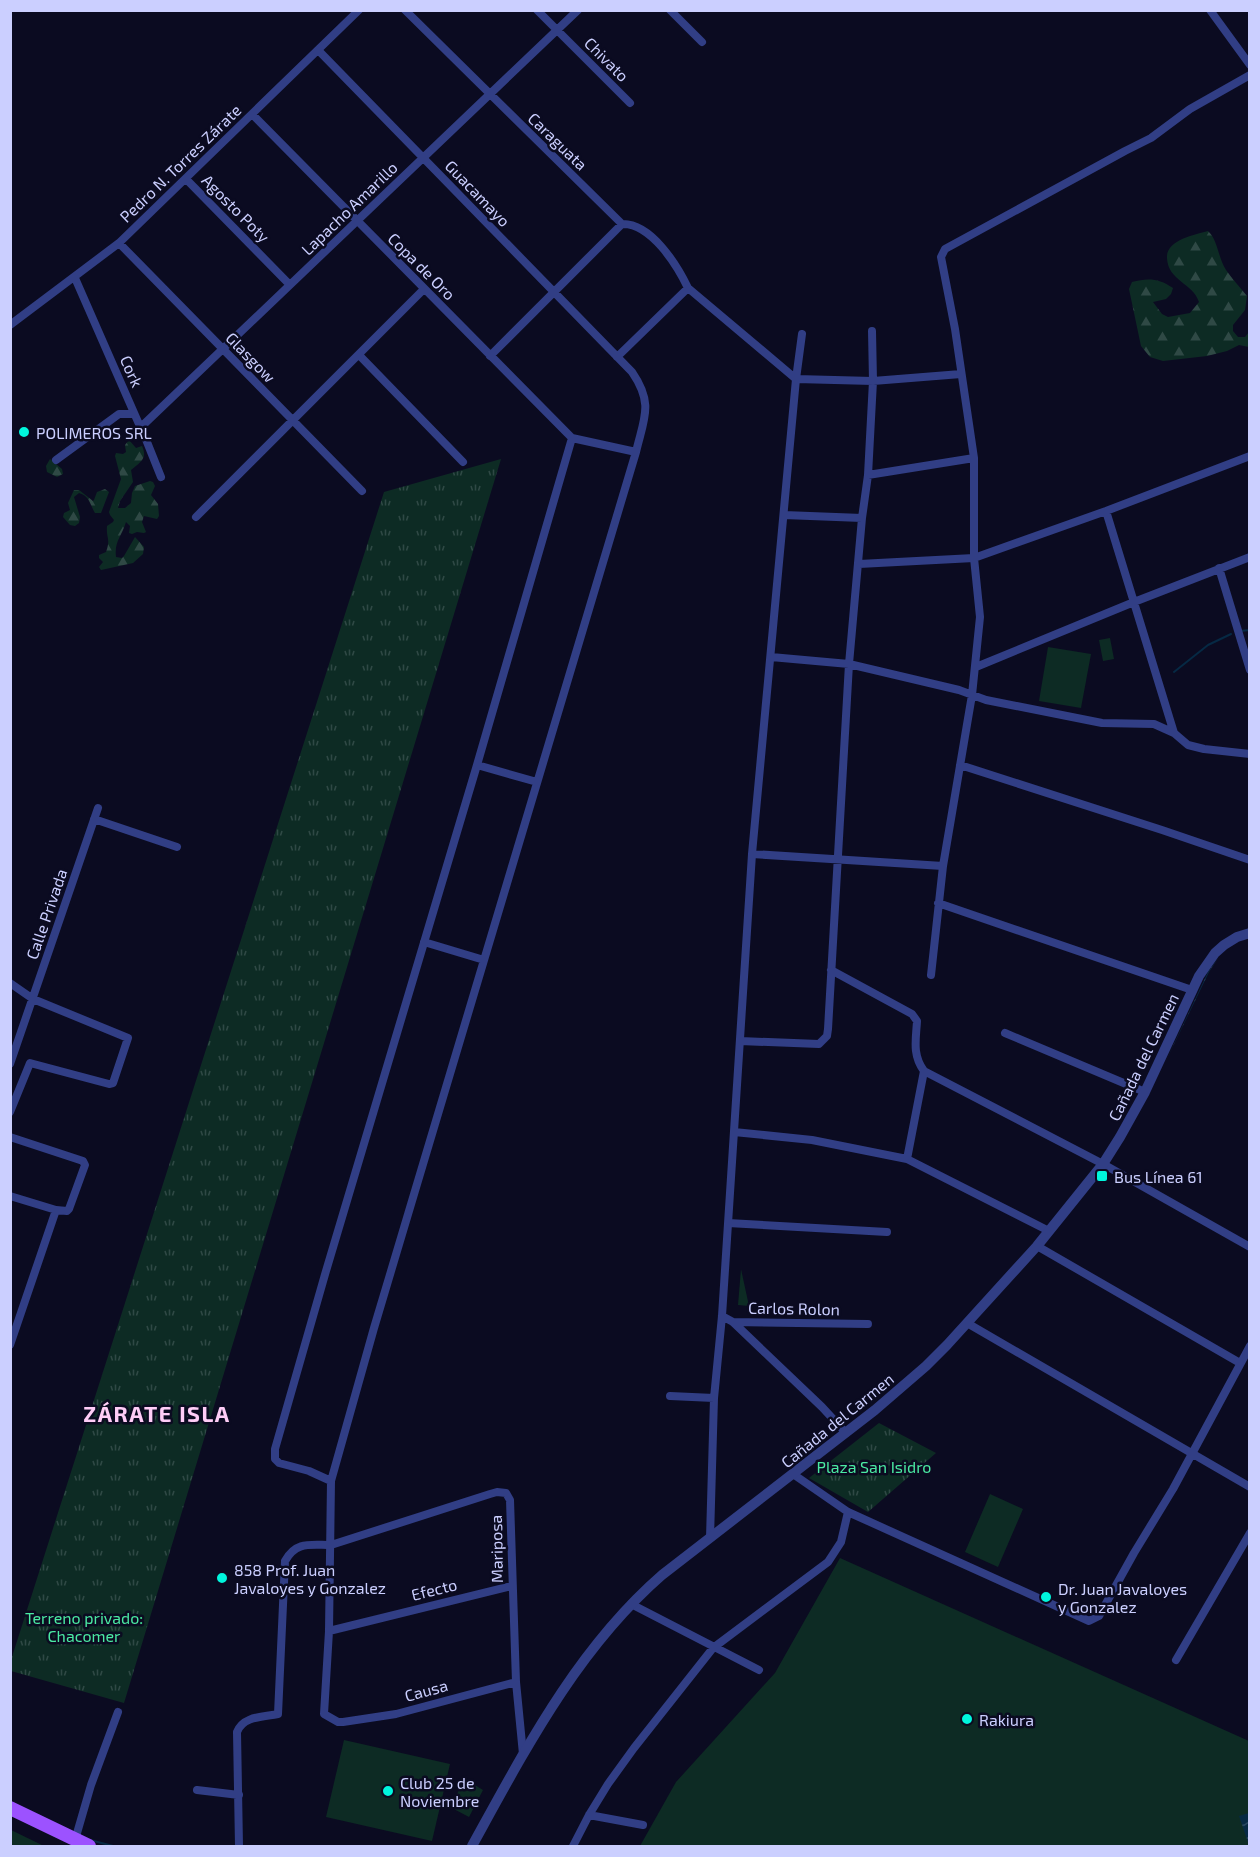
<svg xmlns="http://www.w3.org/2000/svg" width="1260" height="1857" font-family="'Exo 2',sans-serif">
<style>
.green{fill:#0d2b24}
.forest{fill:url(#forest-firs)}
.park{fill:url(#park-tufts)}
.water{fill:url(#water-waves)}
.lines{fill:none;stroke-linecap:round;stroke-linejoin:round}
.stream{stroke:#062944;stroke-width:2}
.minor{stroke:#313e85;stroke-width:8}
.tertiary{stroke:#313e85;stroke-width:10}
.primary{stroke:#9c52ff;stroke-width:14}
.poi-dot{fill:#00f6dd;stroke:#0b0b21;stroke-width:2}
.labels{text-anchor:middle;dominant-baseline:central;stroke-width:5;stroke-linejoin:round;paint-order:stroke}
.street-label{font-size:16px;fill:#cbcfff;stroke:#0b0b21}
.poi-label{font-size:16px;fill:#cbcfff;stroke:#0b0b21;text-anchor:start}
.park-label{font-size:16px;fill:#4beaa3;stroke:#0b0b21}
.district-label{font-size:22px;font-weight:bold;letter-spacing:1.5px;fill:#ffcdf7;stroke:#0b0b21}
</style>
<defs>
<pattern id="forest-firs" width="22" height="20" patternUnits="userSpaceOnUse" patternTransform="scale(1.5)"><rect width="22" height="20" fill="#0d2b24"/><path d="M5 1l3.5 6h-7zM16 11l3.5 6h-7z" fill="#2f4945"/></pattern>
<pattern id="park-tufts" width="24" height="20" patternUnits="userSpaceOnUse" patternTransform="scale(1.5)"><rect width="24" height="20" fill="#0d2b24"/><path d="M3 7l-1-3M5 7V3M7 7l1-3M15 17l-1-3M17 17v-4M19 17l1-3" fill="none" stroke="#2f4945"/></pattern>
<pattern id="water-waves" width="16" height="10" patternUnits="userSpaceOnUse" patternTransform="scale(1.5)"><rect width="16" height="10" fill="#062944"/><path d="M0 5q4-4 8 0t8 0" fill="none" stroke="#294760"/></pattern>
</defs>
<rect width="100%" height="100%" fill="#0b0b21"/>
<path class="green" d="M 1110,638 L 1114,659 L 1103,661 L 1099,640 Z
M 1048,647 L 1091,654 L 1081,708 L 1039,701 Z
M 741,1269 L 749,1306 L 738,1305 Z
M 990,1494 L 1023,1509 L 998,1567 L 965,1552 Z
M 840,1558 L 1249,1741 L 1249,1846 L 640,1846 L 676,1782 L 775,1673 Z
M 344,1740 L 450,1764 L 432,1841 L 326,1817 Z
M 465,1779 L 483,1790 L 469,1817 L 450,1807 Z
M 10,1830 L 11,1830 L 44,1846 L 11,1846 Z"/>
<path class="forest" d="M 1208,231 C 1218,240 1218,258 1226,270 C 1232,279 1240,287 1247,296 L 1245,310 L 1233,325 L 1233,331 L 1238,337 L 1245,337 L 1249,332 L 1249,347 L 1239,345 L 1227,351 L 1207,356 L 1163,361 L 1150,357 L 1141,346 L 1129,289 L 1132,282 C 1148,278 1158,278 1173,288 L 1171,294 L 1166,299 L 1153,302 L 1162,314 L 1168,317 L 1190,313 L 1199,302 C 1193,283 1168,281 1167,258 C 1166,240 1194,235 1208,231 Z
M 129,440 L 136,448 L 142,446 C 148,459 140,462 131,470 L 133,482 L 120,501 L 118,508 L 125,508 L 131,503 L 132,493 L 135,486 L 150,481 L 153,482 L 155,486 L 151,495 L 158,504 L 159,516 L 157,519 L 144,516 L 142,522 L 146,532 L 144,533 L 137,532 L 132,534 L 129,533 L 130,526 L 126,522 C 122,536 114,541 116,557 L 122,558 L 124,556 L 135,537 L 144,547 L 143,554 L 133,563 L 101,570 L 99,567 L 103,562 L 99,558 L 99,555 L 106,552 C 111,539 106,538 107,526 L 113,522 L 114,520 L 110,515 L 109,512 L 121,479 L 115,456 L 116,453 L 123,454 L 126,452 L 125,445 Z
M 50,459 L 62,469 L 63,474 L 57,477 L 47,472 L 46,466 Z
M 105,489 L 109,492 L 101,513 L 95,513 C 90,505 90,496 79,493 L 74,497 L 80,517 L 79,523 L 75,526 L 70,525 L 63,517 L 64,513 L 70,510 L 68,503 L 74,490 L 79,490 L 93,501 L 94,500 L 97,492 Z"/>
<path class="park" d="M 501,459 L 124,1703 L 11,1671 L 11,1660 L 384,492 Z
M 879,1423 L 936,1453 L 868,1512 L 809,1478 Z"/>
<path class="water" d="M 1219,957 L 1209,972 L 1165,1063 L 1208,972 Z
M 1249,1813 L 1250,1813 L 1249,1845 L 1239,1816 Z"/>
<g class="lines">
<path class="stream" d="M 1240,631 L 1250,630
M 1174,672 L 1208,645 L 1231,634
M 90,1840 L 113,1846"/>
<path class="minor" d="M 405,10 L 622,224 C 651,223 677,265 688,288 L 796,379 L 873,381 L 961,374
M 537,10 L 630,103
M 670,10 L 702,42
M 1210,10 L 1250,65
M 318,50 L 632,372 C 654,404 644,418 636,452 L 374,1328 L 331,1481 L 329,1631 L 324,1714 L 338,1722 L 343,1722 L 396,1714 L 516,1682
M 252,114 L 572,438
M 186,179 L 290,285
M 119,243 L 362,491
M 75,278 L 142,431
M 10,325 L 119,243 L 359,10
M 359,355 L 463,462
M 490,356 L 622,224
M 617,357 L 688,288
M 572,438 L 636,452
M 56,460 L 119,414 L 134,414
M 868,475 L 974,458
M 161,477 L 141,427 L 578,10
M 1106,511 L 1174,733
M 784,515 L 862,518
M 196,517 L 424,289
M 859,564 L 974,558 L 1106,511 L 1250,456
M 1219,568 L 1250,670
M 771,657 L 849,664 L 959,690 L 986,700 L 1102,723 L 1154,724 L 1174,733 L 1188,745 L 1204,749 L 1250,754
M 976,667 L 1134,602 L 1250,557
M 477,765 L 537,782
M 960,765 L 1162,830 L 1250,860
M 94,819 L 177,847
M 752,854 L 943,866
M 938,903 L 1192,990
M 424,942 L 484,960
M 831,970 L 912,1014 L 917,1021 C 916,1039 912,1055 924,1071 L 1103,1164 L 1250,1247
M 931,975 L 943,866 L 972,695 L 980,617 L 974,558 L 974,458 L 955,329 L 941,257 L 945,249 L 1125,151 L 1151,138 L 1190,109 L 1250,75
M 10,983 L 33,999 L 128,1038 L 113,1083 L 109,1084 L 30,1063 L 10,1112
M 1005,1033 L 1145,1092
M 740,1041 L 819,1044 L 827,1036 L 828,1029 L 849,664 L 862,518 L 868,475 L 873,381 L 872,331
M 10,1064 L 98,808
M 734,1132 L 812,1140 L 907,1159 L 1049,1231
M 10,1137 L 83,1161 L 85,1165 L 69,1209 L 67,1211 L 56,1210 L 10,1196
M 907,1159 L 924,1071
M 728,1223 L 887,1232
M 1037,1246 L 1240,1363
M 722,1316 L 733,1322 L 822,1407 L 846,1433
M 733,1322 L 868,1324
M 967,1323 L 1250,1487
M 10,1345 L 56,1210
M 670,1396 L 714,1398
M 793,1474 L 848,1512 L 1089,1621 L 1099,1616 L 1134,1553 L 1173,1489 L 1250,1346
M 331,1481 L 309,1471 L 279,1463 L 275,1459 L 275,1449 L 326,1271 L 477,765 L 572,438
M 710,1538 L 714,1398 L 722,1316 L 752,854 L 796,379 L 802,334
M 631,1604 L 759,1670
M 329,1631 L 512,1586
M 1176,1660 L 1250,1533
M 197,1790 L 239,1795
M 589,1815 L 643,1825
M 75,1840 L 91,1785 L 118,1712
M 239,1846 L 237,1732 C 243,1716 263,1717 278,1714 L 285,1561 C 296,1541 310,1545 331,1545 L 490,1494 L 497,1492 L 506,1493 L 510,1500 L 516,1682 L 523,1754
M 573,1846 L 589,1815 L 608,1784 L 634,1748 L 713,1648 L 828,1562 L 841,1542 L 848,1512"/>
<path class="tertiary" d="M 472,1846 C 525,1750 577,1649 662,1575 L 875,1410 L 926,1366 L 947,1345 L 1037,1246 L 1103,1164 L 1120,1137 L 1145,1092 L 1199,976 L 1215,953 L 1224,945 L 1237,937 L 1250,933"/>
<path class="primary" d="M 10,1808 L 89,1846"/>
</g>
<g class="poi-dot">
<circle cx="24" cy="432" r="6"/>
<rect x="1096" y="1170" width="12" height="12" rx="3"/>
<circle cx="222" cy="1578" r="6"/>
<circle cx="1046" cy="1597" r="6"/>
<circle cx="967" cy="1719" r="6"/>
<circle cx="388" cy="1791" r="6"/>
</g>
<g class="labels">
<g class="street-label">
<text transform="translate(607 59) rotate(45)">Chivato</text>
<text transform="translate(558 141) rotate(44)">Caraguata</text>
<text transform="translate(180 163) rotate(-44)">Pedro N. Torres Zárate</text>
<text transform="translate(478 193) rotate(46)">Guacamayo</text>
<text transform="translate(236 208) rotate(45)">Agosto Poty</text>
<text transform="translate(349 208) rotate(-44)">Lapacho Amarillo</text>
<text transform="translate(422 266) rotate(45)">Copa de Oro</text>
<text transform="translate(251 357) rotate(46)">Glasgow</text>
<text transform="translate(132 371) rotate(66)">Cork</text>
<text transform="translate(46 914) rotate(-71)">Calle Privada</text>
<text transform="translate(1143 1057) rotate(-64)">Cañada del Carmen</text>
<text transform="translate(794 1308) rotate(1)">Carlos Rolon</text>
<text transform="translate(837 1420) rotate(-39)">Cañada del Carmen</text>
<text transform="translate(496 1549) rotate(-91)">Mariposa</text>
<text transform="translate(434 1589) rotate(-14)">Efecto</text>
<text transform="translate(426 1690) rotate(-15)">Causa</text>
</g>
<g class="poi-label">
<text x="36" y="432">POLIMEROS SRL</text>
<text x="1114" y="1176">Bus Línea 61</text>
<text x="234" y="1569">858 Prof. Juan<tspan x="234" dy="18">Javaloyes y Gonzalez</tspan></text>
<text x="1058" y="1588">Dr. Juan Javaloyes<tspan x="1058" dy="18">y Gonzalez</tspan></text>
<text x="979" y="1719">Rakiura</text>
<text x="400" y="1782">Club 25 de<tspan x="400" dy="18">Noviembre</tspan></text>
</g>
<g class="park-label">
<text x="874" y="1466">Plaza San Isidro</text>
<text x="84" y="1617">Terreno privado:<tspan x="84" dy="18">Chacomer</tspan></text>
</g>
<g class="district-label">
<text x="157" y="1413">ZÁRATE ISLA</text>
</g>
</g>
<rect width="1260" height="1857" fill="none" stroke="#cbcfff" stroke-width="24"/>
</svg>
